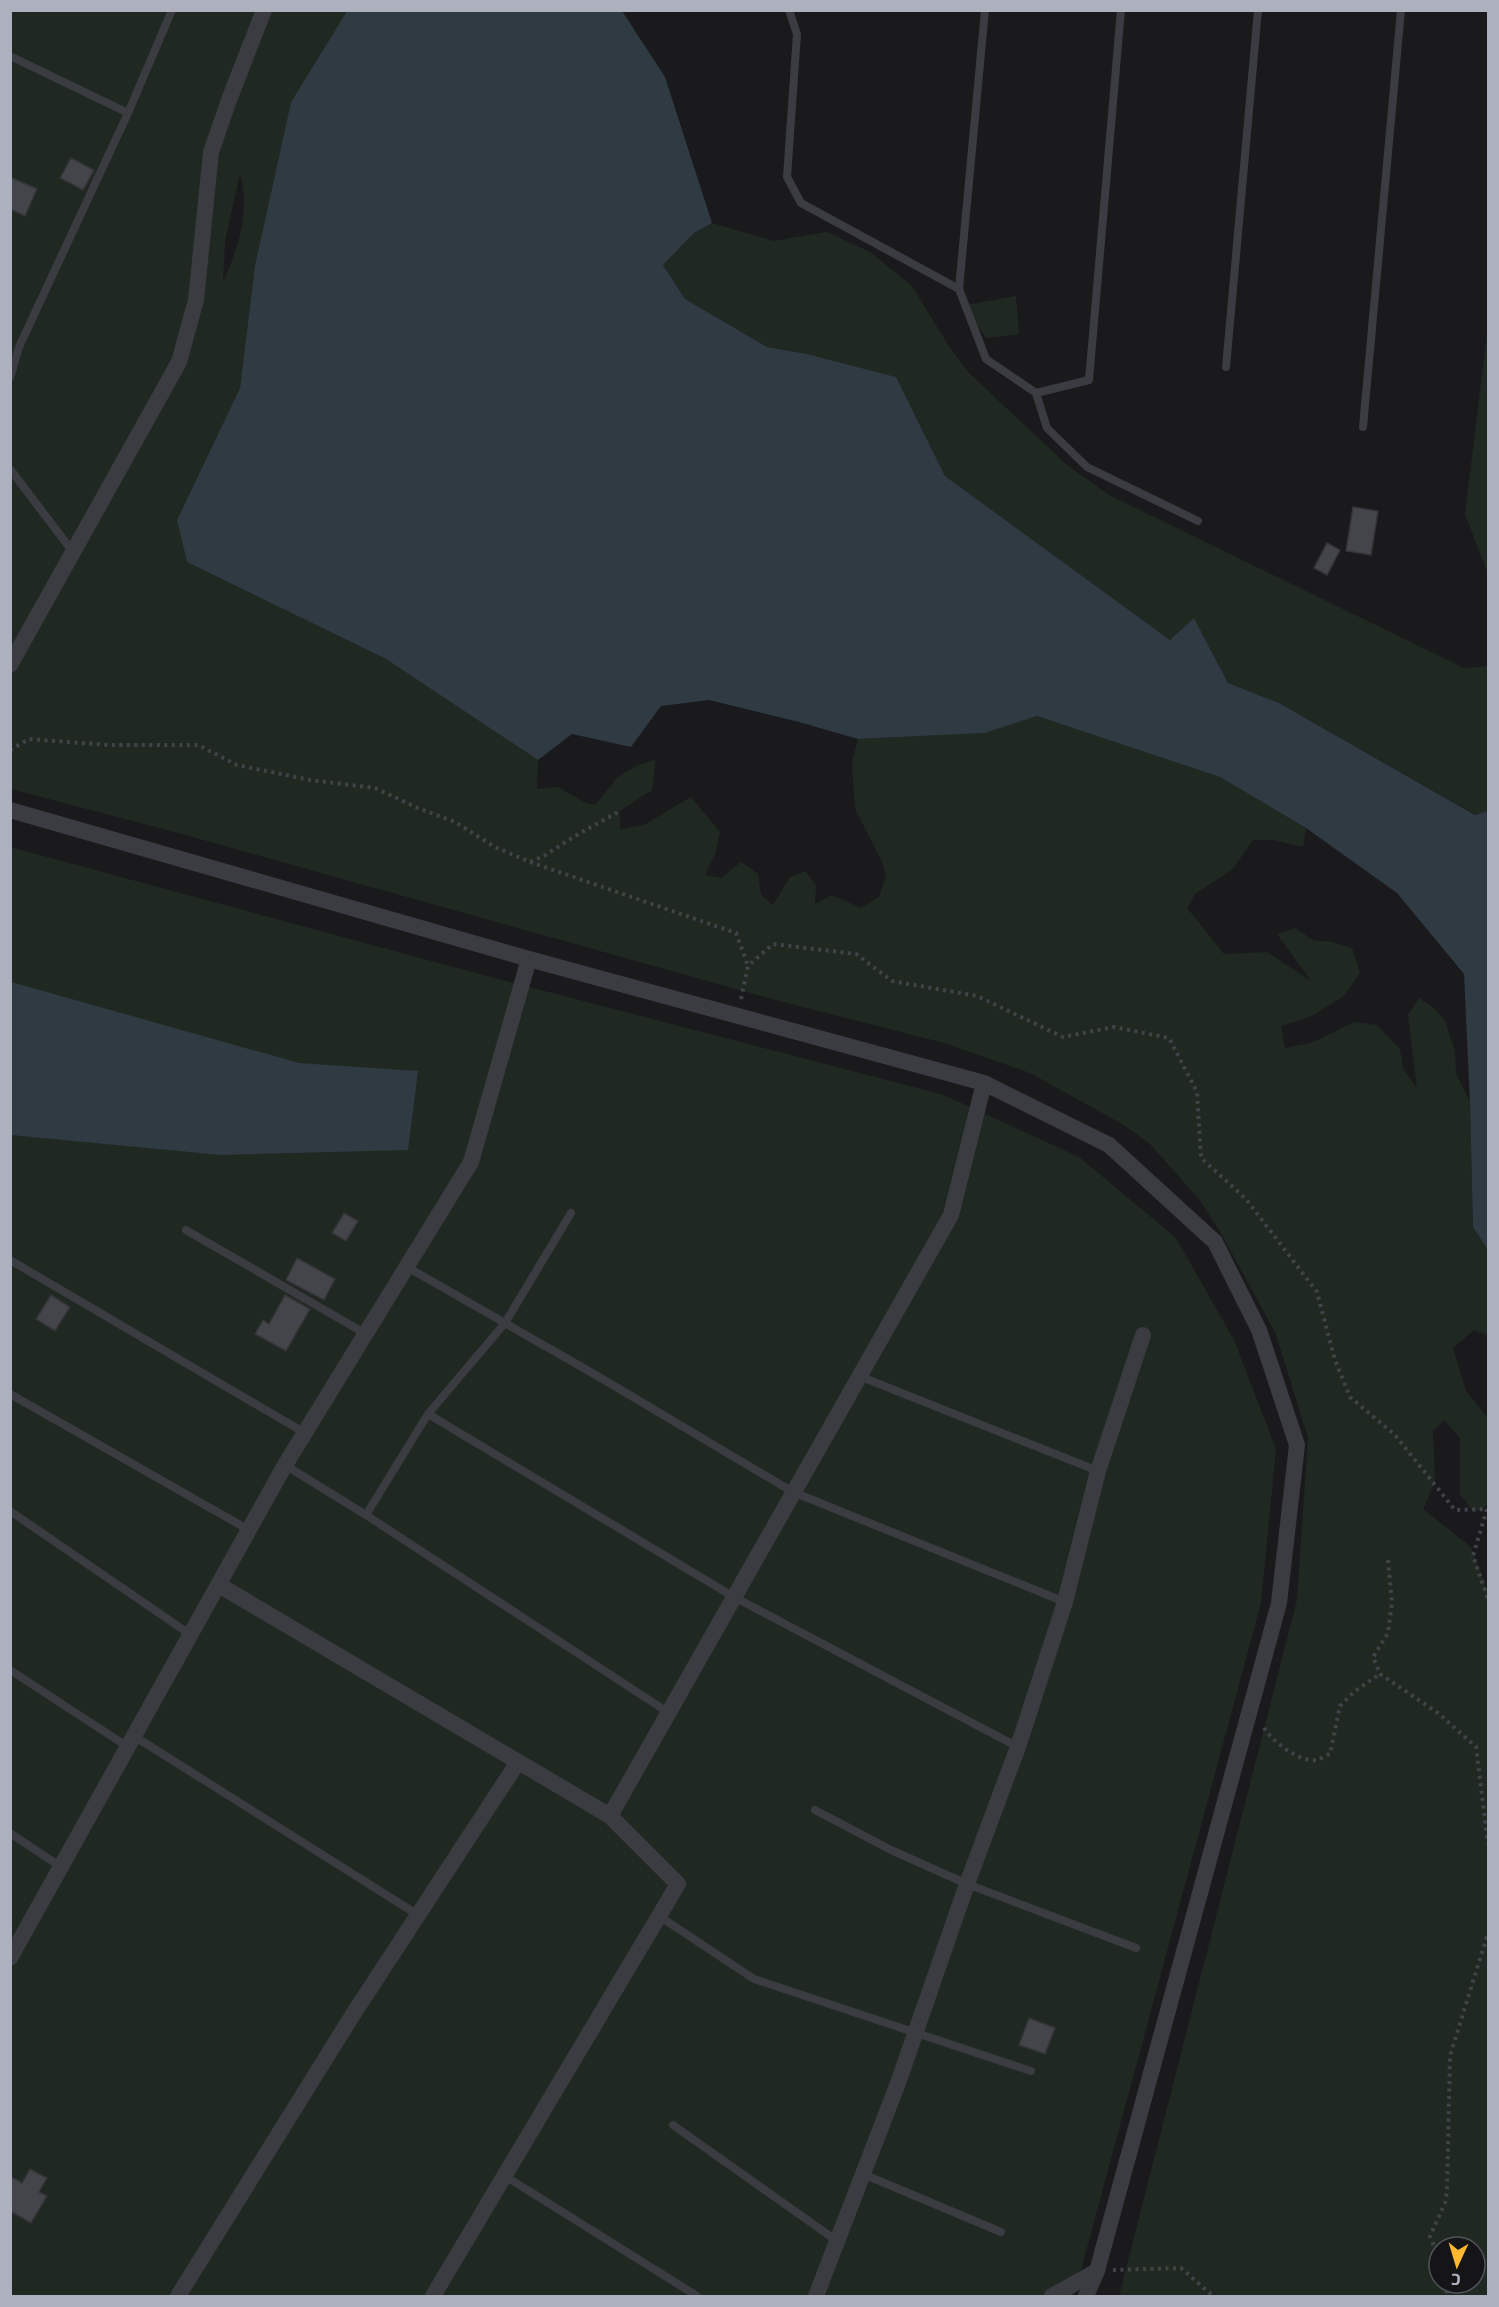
<svg xmlns="http://www.w3.org/2000/svg" width="1499" height="2307" font-family="'Exo 2',sans-serif">
<style>
.green{fill:#202921;fill-rule:evenodd}
.water{fill:#2f3a43}
.building{fill:#44454a;stroke:#343439;stroke-width:1.5}
.lines{fill:none;stroke-linecap:round;stroke-linejoin:round}
.path{stroke:#414349;stroke-width:4;stroke-dasharray:3 4.5;stroke-linecap:butt}
.lane{stroke:#3b3c42;stroke-width:8}
.street{stroke:#3b3c42;stroke-width:16}
</style>
<rect width="100%" height="100%" fill="#1a1a1d"/>
<path class="green" d="M 10,11 L 347,11 L 291,102 L 255,265 L 240,388 L 177,520 L 187,562 L 386,659 L 538,760 L 537,789 L 558,787 L 584,802 L 595,805 L 617,778 L 636,766 L 656,759 L 652,790 L 620,811 L 620,829 L 644,825 L 691,797 L 720,832 L 715,854 L 705,875 L 721,878 L 741,862 L 758,874 L 761,895 L 773,905 L 790,877 L 805,871 L 816,885 L 815,904 L 832,895 L 861,908 L 879,897 L 886,876 L 882,862 L 855,809 L 852,762 L 858,739 L 985,733 L 1037,716 L 1220,777 L 1306,828 L 1303,847 L 1273,840 L 1253,840 L 1232,870 L 1195,894 L 1187,908 L 1224,954 L 1267,952 L 1311,981 L 1277,934 L 1295,928 L 1313,940 L 1332,942 L 1352,948 L 1360,973 L 1344,996 L 1312,1016 L 1281,1026 L 1285,1048 L 1311,1043 L 1354,1022 L 1377,1025 L 1400,1049 L 1403,1068 L 1417,1089 L 1408,1015 L 1419,998 L 1433,1007 L 1445,1021 L 1455,1051 L 1456,1073 L 1470,1102 L 1473,1227 L 1488,1250 L 1488,1336 L 1474,1330 L 1453,1348 L 1466,1391 L 1488,1418 L 1488,1505 L 1474,1513 L 1460,1494 L 1460,1438 L 1444,1420 L 1433,1431 L 1435,1482 L 1423,1509 L 1471,1547 L 1488,1592 L 1488,2296 L 1119,2296 L 1297,1600 L 1308,1438 L 1276,1334 L 1222,1235 L 1199,1199 L 1149,1143 L 1122,1124 L 1030,1073 L 944,1043 L 772,999 L 182,834 L 11,789 ZM 240,174 C 251,209 238,250 223,282 L 225,241 ZM 1439,2247 L 1475,2247 L 1475,2283 L 1439,2283 Z
M 712,223 L 773,241 L 827,232 L 870,252 L 912,286 L 947,343 L 967,371 L 1067,465 L 1109,495 L 1464,668 L 1488,666 L 1488,811 L 1476,815 L 1279,703 L 1228,683 L 1194,618 L 1170,640 L 945,476 L 896,377 L 807,354 L 767,347 L 685,299 L 663,265 L 694,233 Z
M 1016,296 L 1019,334 L 987,338 L 961,306 Z
M 1488,325 L 1488,574 L 1465,514 Z
M 10,847 L 472,972 L 944,1095 L 1079,1157 L 1176,1238 L 1234,1340 L 1276,1449 L 1261,1603 L 1074,2296 L 11,2296 Z"/>
<path class="water" d="M 347,11 L 622,11 L 665,77 L 712,223 L 694,233 L 663,265 L 685,299 L 767,347 L 807,354 L 896,377 L 945,476 L 1170,640 L 1194,618 L 1228,683 L 1279,703 L 1475,815 L 1488,811 L 1488,1250 L 1473,1227 L 1470,1102 L 1464,974 L 1397,893 L 1306,828 L 1220,777 L 1037,716 L 985,733 L 858,739 L 799,722 L 709,700 L 661,706 L 631,747 L 572,734 L 538,760 L 386,659 L 187,562 L 177,520 L 240,388 L 255,265 L 291,102 Z
M 11,982 L 299,1063 L 418,1071 L 408,1150 L 221,1155 L 11,1135 Z"/>
<path class="building" d="M 71,158 L 94,170 L 83,190 L 60,178 Z
M 10,177 L 37,189 L 25,216 L 10,209 Z
M 1353,507 L 1378,511 L 1371,555 L 1346,551 Z
M 1327,543 L 1340,550 L 1327,575 L 1314,568 Z
M 344,1213 L 358,1221 L 346,1241 L 332,1233 Z
M 297,1258 L 335,1279 L 324,1300 L 286,1280 Z
M 51,1295 L 70,1307 L 55,1331 L 36,1319 Z
M 285,1295 L 310,1309 L 286,1351 L 255,1334 L 263,1320 L 269,1324 Z
M 1029,2018 L 1055,2028 L 1045,2054 L 1019,2045 Z
M 30,2169 L 47,2178 L 39,2192 L 47,2196 L 31,2223 L 10,2211 L 10,2176 L 22,2183 Z"/>
<g class="lines">
<path class="path" d="M 10,750 L 29,739 L 108,745 L 198,745 L 237,765 L 310,780 L 375,788 L 418,808 L 455,822 L 495,847 L 530,862 L 544,856 L 575,836 L 620,811
M 530,862 L 736,933 L 748,966
M 741,999 L 748,966 L 773,944 L 856,954 L 892,981 L 977,996 L 1063,1037 L 1114,1027 L 1169,1038 L 1197,1092 L 1201,1158 L 1246,1199 L 1317,1292 L 1335,1360 L 1350,1397 L 1395,1435 L 1455,1510 L 1487,1509 L 1473,1556 L 1488,1599
M 1388,1560 L 1392,1603 L 1388,1633 L 1373,1657 L 1380,1674 L 1438,1713 L 1476,1747 L 1488,1844
M 1264,1728 C 1272,1741 1300,1763 1317,1760 C 1321,1759 1326,1755 1330,1754 L 1340,1706 L 1355,1691 L 1380,1674
M 1439,2259 L 1430,2236 L 1445,2203 L 1447,2191 L 1450,2056 L 1488,1933
M 1113,2270 L 1181,2268 L 1213,2296
M 1446,2283 L 1447,2296"/>
<path class="lane" d="M 789,10 L 797,34 L 787,177 L 801,203 L 959,289 L 986,359 L 1036,393
M 1121,10 L 1089,380 L 1036,393 L 1047,428 L 1087,467 L 1198,521
M 10,56 L 128,113
M 959,289 L 985,10
M 1226,367 L 1258,10
M 10,378 L 19,347 L 128,113 L 172,10
M 1363,427 L 1401,10
M 10,469 L 73,552
M 186,1230 L 366,1334
M 10,1260 L 305,1433
M 407,1267 L 601,1378 L 793,1492 L 1065,1602
M 859,1376 L 1098,1471
M 10,1394 L 249,1530
M 428,1414 L 734,1597 L 1018,1747
M 285,1465 L 366,1515 L 669,1713
M 10,1511 L 191,1635
M 366,1515 L 428,1414 L 505,1323 L 571,1213
M 10,1670 L 128,1747
M 134,1736 L 418,1915
M 815,1810 L 891,1850 L 967,1884 L 1136,1948
M 10,1833 L 61,1867
M 659,1916 L 754,1979 L 1031,2071
M 673,2125 L 837,2241
M 863,2174 L 1001,2232
M 505,2176 L 697,2296"/>
<path class="street" d="M 10,665 L 179,362 L 196,300 L 211,152 L 229,100 L 264,10
M 10,810 L 529,959 L 984,1083 L 1109,1145 L 1215,1242 L 1259,1330 L 1297,1445 L 1279,1603 L 1097,2271 L 1086,2296
M 219,1585 L 610,1816 L 678,1884 L 433,2296
M 610,1816 L 951,1215 L 984,1083
M 10,1958 L 285,1465 L 471,1162 L 529,959
M 178,2296 L 352,2016 L 518,1762
M 816,2296 L 898,2083 L 967,1884 L 1018,1747 L 1065,1602 L 1098,1471 L 1143,1335
M 1052,2296 L 1097,2271"/>
</g>
<rect width="1499" height="2307" fill="none" stroke="#acb1bd" stroke-width="24"/>
<g transform="translate(1457 2265) rotate(184)"><circle r="28" fill="#151518" stroke="#51535a" stroke-width="1.5"/>
<path d="M0-4.5L10 22L0 15L-10 22Z" fill="#ffb830"/>
<text y="-9" font-size="16" font-weight="bold" text-anchor="middle" fill="#acb1bd">С</text>
</g>
</svg>
